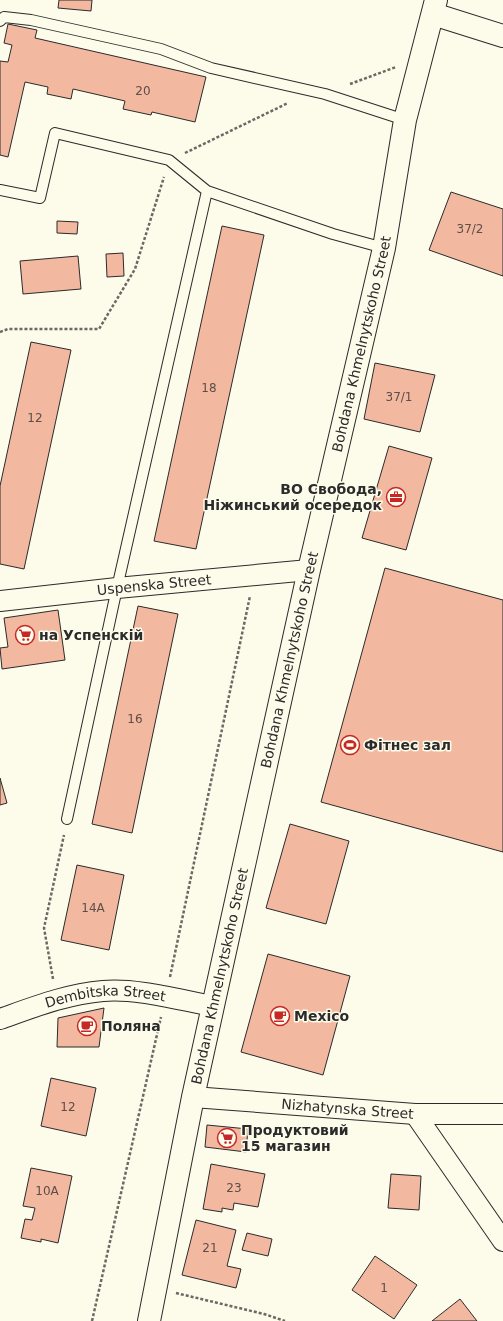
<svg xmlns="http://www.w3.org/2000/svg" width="503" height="1321" font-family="'DejaVu Sans',sans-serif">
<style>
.building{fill:#f2b8a0;stroke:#2b2b2b}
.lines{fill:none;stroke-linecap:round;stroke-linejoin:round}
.service-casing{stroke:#2b2b2b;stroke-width:12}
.minor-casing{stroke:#2b2b2b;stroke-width:22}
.tertiary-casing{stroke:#2b2b2b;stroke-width:24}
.path{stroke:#6a6964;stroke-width:2.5;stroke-dasharray:3 2;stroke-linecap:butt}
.service{stroke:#fdfbea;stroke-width:10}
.minor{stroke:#fdfbea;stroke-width:20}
.tertiary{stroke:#fdfbea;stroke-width:22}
.labels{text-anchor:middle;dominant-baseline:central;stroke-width:3;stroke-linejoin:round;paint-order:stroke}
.number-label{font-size:12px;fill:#5d4e48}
.street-label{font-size:14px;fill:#2b2b2b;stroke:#fdfbea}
.poi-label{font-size:14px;font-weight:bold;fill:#2b2b2b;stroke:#fdfbea;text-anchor:start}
</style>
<rect width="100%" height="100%" fill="#fdfbea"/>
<path class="building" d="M 59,0 L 92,0 L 91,11 L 58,8 Z
M 8,24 L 37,30 L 35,38 L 206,77 L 195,122 L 152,112 L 151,115 L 123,109 L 125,101 L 73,89 L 71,99 L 47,94 L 48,87 L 25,82 L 8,157 L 0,155 L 0,61 L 8,62 L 12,45 L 4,43 Z
M 451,192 L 503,209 L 503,276 L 429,250 Z
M 57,221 L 78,222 L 77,234 L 57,233 Z
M 222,226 L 264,235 L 196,549 L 154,541 Z
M 123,253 L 124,276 L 107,277 L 106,254 Z
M 78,256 L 81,289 L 23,294 L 20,261 Z
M 31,342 L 71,350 L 24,569 L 0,564 L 0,486 Z
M 375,363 L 435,375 L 420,432 L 364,419 Z
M 389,446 L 432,458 L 406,550 L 362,538 Z
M 385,568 L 503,600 L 503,852 L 321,802 Z
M 138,606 L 178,614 L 132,833 L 92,824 Z
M 58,610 L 65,660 L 2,669 L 0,648 L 8,647 L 4,618 Z
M 0,778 L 7,803 L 0,805 Z
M 290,824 L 349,841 L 326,924 L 266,908 Z
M 77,865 L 124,875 L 109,950 L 61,940 Z
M 268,954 L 350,976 L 323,1075 L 241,1052 Z
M 104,1008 L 99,1047 L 57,1047 L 58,1018 Z
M 51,1078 L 96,1088 L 86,1136 L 41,1126 Z
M 207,1125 L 248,1129 L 246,1152 L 205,1147 Z
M 211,1164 L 265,1174 L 258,1207 L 234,1203 L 233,1210 L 222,1208 L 222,1212 L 203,1209 Z
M 31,1168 L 72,1176 L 58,1243 L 41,1239 L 41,1242 L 21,1238 L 25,1219 L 32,1220 L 35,1208 L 23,1206 Z
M 391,1174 L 421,1176 L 419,1210 L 388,1208 Z
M 196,1220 L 236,1230 L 227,1266 L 241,1269 L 236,1288 L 182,1275 Z
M 247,1233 L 272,1239 L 268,1256 L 242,1250 Z
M 375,1256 L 417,1285 L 394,1319 L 352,1290 Z
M 460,1299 L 477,1321 L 432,1321 Z"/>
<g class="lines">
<g class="service-casing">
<path id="service" d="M 0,21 L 4,17 L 31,20 L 161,49 L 211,68 L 325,94 L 405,120
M 0,190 L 40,198 L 55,133 L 169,160 L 207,191 L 333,234 L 384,248
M 67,819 L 117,588 L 207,191"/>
</g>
<g class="minor-casing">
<g id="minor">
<path id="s1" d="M 0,601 L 117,588 L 309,570"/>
<path id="s2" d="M 0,1019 C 34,1007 67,994 103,991 C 137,988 179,1000 213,1006"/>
<path id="s3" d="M 193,1097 L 415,1114 L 503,1114"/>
<path d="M 415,1114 L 503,1241"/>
</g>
</g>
<g class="tertiary-casing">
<g id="tertiary">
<path d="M 433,14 L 503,36"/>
<path id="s4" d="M 149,1321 L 193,1097 L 213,1006 L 309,570 L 384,248 L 405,120 L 436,0"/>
</g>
</g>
<path class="path" d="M 350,84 L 396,67
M 185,153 L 288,103
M 0,332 L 8,329 L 99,329 L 135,269 L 164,177
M 170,977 L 250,596
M 53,979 L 44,928 L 64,835
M 176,1293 L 264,1314 L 285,1321
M 92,1321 L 161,1017"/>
<use href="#service" class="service"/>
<use href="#minor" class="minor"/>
<use href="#tertiary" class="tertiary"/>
</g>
<defs>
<g id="office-ring" transform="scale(1)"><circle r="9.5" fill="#fdfbea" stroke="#c62828" stroke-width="1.5"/><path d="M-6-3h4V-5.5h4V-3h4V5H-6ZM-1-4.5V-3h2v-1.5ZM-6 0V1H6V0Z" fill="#c62828"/></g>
<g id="supermarket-ring" transform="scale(1)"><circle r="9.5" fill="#fdfbea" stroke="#c62828" stroke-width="1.5"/><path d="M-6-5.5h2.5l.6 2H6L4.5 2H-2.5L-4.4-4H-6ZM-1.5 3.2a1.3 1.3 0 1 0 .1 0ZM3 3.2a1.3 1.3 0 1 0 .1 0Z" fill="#c62828"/></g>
<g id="stadium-ring" transform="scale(1)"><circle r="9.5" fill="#fdfbea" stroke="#c62828" stroke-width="1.5"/><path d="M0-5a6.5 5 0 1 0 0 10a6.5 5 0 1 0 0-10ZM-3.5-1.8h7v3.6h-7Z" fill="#c62828"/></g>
<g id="cafe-ring" transform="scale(1)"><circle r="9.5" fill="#fdfbea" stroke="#c62828" stroke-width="1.5"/><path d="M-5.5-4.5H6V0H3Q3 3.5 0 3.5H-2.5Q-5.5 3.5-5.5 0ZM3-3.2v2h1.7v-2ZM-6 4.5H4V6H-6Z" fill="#c62828"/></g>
</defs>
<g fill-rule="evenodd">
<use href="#office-ring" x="396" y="497"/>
<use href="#supermarket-ring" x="25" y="635"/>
<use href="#stadium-ring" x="350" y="745"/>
<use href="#cafe-ring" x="280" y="1016"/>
<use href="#cafe-ring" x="87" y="1026"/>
<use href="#supermarket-ring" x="227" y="1138"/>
</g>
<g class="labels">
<g class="number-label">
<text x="143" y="91">20</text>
<text x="470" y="229">37/2</text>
<text x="209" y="388">18</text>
<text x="399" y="397">37/1</text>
<text x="35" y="418">12</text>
<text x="135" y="719">16</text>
<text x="93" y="908">14А</text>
<text x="68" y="1107">12</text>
<text x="234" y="1188">23</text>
<text x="47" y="1191">10А</text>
<text x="210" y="1248">21</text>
<text x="384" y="1288">1</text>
</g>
<g class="street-label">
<text stroke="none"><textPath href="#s4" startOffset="1000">Bohdana Khmelnytskoho Street</textPath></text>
<text stroke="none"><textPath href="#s1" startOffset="155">Uspenska Street</textPath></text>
<text stroke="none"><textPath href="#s4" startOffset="676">Bohdana Khmelnytskoho Street</textPath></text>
<text stroke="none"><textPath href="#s4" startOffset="352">Bohdana Khmelnytskoho Street</textPath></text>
<text stroke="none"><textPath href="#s2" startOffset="109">Dembitska Street</textPath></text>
<text stroke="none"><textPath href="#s3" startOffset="155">Nizhatynska Street</textPath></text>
</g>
<g class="poi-label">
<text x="382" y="489" text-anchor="end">ВО Свобода,<tspan x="382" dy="16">Ніжинський осередок</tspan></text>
<text x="39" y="635">на Успенскій</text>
<text x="364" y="745">Фітнес зал</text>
<text x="294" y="1016">Mexico</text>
<text x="101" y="1026">Поляна</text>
<text x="241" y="1130">Продуктовий<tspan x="241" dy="16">15 магазин</tspan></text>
</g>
</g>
</svg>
